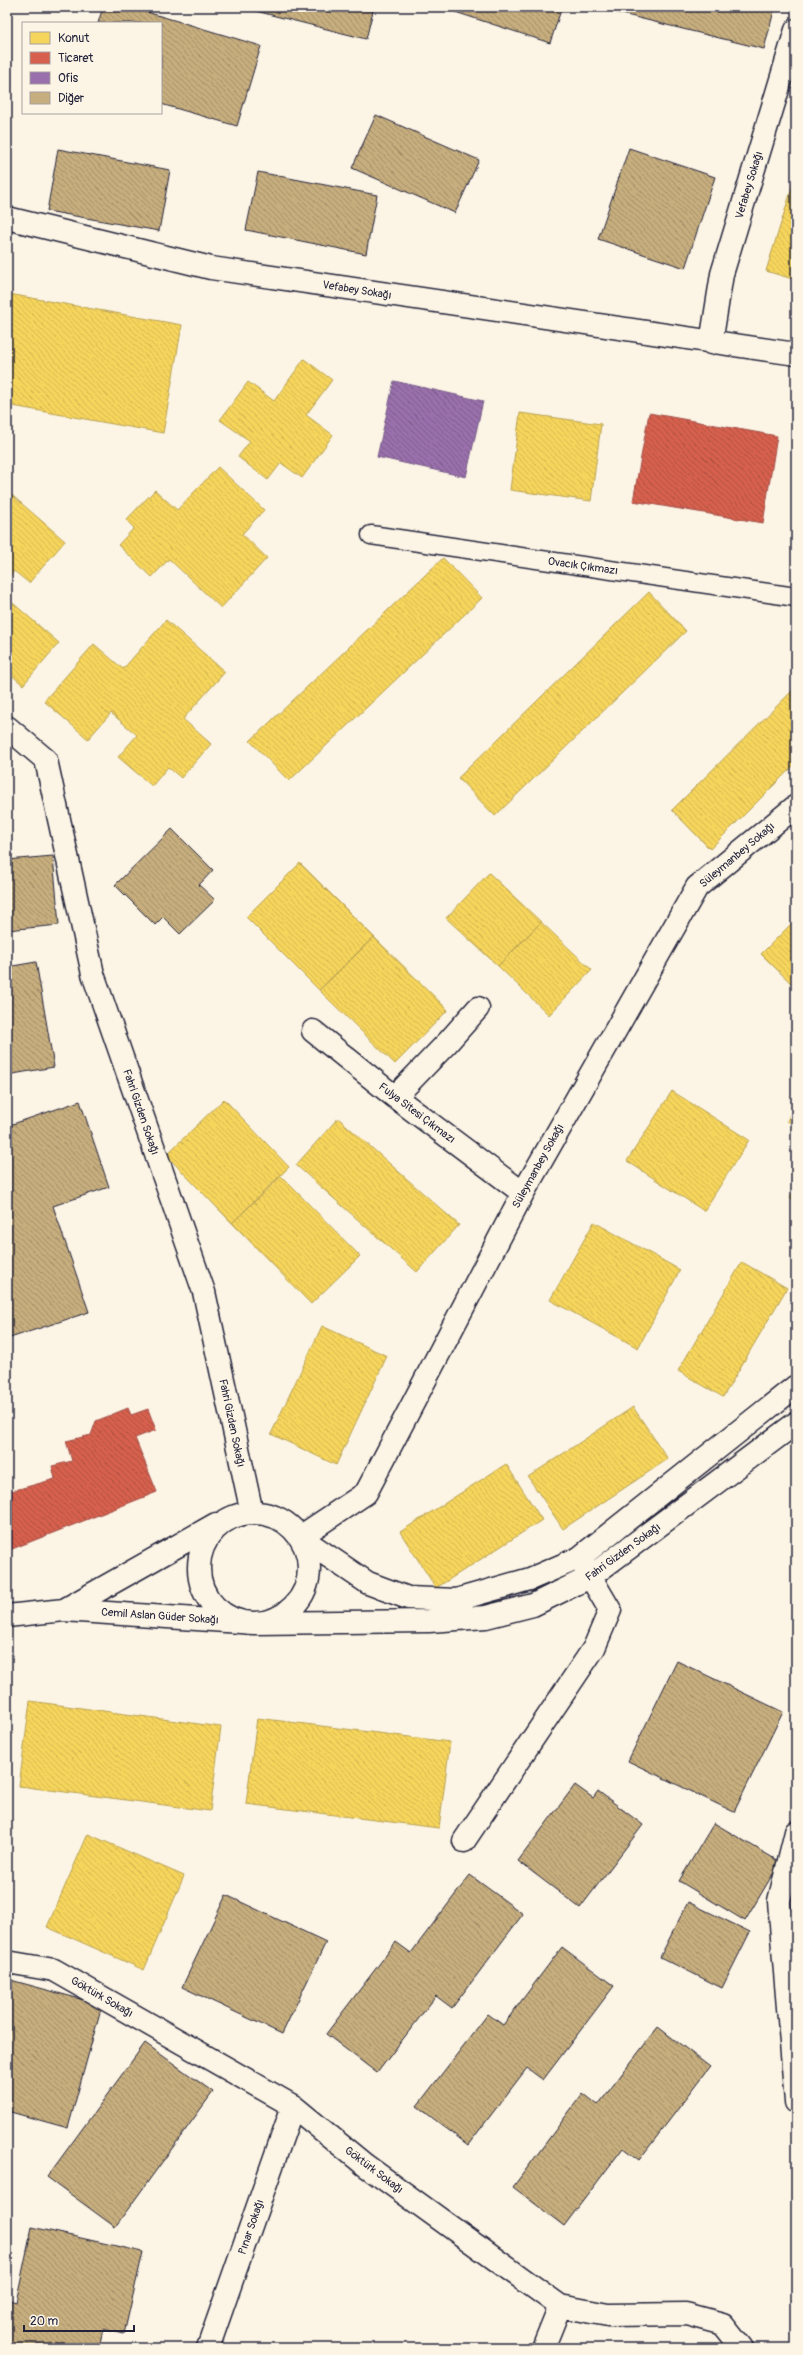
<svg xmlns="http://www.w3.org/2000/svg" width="803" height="2355" font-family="Pangolin,sans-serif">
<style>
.homes{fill:url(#homes-back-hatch);stroke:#b69f52}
.shops{fill:url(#shops-back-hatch);stroke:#a04d48}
.offices{fill:url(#offices-back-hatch);stroke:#755989}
.building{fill:url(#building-back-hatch);stroke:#22223b}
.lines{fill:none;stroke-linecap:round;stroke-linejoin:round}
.lane-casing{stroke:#22223b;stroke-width:21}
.street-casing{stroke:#22223b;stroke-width:25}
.lane{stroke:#fcf5e5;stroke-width:18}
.street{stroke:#fcf5e5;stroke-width:22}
.labels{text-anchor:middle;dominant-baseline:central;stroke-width:4;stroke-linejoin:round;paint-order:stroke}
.street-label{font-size:11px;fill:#22223b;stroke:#fcf5e5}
</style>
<defs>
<pattern id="homes-back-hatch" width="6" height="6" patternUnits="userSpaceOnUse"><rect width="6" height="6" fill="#f6d55c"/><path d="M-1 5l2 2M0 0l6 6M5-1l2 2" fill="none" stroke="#d3b751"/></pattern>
<pattern id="shops-back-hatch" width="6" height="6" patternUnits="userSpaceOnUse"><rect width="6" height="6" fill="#d6604d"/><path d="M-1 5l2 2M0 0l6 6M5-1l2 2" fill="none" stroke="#ad4f41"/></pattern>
<pattern id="offices-back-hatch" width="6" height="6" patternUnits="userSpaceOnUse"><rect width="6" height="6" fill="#9970ab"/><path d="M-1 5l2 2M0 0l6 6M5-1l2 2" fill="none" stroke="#7c5c8c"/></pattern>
<pattern id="building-back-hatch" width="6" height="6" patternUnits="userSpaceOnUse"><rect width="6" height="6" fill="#c7ae7e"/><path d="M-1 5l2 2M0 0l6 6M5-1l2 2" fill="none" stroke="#a18d68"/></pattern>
</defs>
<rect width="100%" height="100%" fill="#fcf5e5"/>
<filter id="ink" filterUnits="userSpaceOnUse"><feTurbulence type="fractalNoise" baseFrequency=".025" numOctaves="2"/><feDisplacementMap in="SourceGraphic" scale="8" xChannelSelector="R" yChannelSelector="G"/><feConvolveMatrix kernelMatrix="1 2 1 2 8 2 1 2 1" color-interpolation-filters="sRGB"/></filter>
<g filter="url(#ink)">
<path class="homes" d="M 796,175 L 796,280 L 766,271 Z
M 9,294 L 182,325 L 163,433 L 7,405 Z
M 304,359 L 332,380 L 306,415 L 333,435 L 302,478 L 281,463 L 268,480 L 238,457 L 250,441 L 220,420 L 248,382 L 274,401 Z
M 520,413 L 601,424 L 591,501 L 510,490 Z
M 218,467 L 264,510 L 242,534 L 267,558 L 221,608 L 169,559 L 152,577 L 118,545 L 134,528 L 126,520 L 155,490 L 177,510 Z
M 7,491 L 65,541 L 29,583 L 14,571 L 7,580 Z
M 443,558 L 482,598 L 289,781 L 250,741 Z
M 649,592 L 686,631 L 495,816 L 458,778 Z
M 7,598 L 59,643 L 23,685 L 7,671 Z
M 166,620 L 225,672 L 183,719 L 211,744 L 181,778 L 168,767 L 152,786 L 118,757 L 137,735 L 111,713 L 88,739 L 44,701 L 94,644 L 123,669 Z
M 796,687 L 796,763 L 710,849 L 672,810 Z
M 300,863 L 374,937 L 319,990 L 246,917 Z
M 489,873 L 541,922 L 498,966 L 446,918 Z
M 796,919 L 796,988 L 761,954 Z
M 541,922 L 592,970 L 549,1015 L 498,966 Z
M 374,937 L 448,1010 L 395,1064 L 319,990 Z
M 672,1091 L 749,1140 L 704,1211 L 627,1161 Z
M 224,1099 L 289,1167 L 232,1223 L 166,1155 Z
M 796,1102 L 796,1125 L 787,1121 Z
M 338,1118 L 459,1225 L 417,1272 L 296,1165 Z
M 281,1176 L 360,1256 L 311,1304 L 232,1223 Z
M 796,1187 L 796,1201 L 790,1198 Z
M 594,1222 L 680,1270 L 638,1348 L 550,1300 Z
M 742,1262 L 787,1288 L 723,1397 L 678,1371 Z
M 322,1326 L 387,1356 L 336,1465 L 271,1434 Z
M 633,1407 L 668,1459 L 563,1529 L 528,1477 Z
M 506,1464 L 542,1520 L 436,1588 L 400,1532 Z
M 30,1701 L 221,1727 L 210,1811 L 19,1786 Z
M 257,1718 L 450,1742 L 439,1828 L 246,1804 Z
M 88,1834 L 184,1876 L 144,1970 L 47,1927 Z"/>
<path class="shops" d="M 649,413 L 777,436 L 763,523 L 633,501 Z
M 128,1408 L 131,1415 L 148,1409 L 156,1430 L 135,1438 L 157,1492 L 7,1551 L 7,1487 L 8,1492 L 55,1479 L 52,1466 L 72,1461 L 66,1441 L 91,1435 L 96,1421 Z"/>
<path class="offices" d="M 394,381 L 483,401 L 466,477 L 377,457 Z"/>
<path class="building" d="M 103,7 L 130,7 L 261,46 L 237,126 L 161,104 L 161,23 L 98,23 Z
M 240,7 L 374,7 L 366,39 Z
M 440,7 L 562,7 L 550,43 Z
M 602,7 L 775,7 L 764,49 L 602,9 Z
M 376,115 L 479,160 L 455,213 L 352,168 Z
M 629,148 L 715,177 L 685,268 L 598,239 Z
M 58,149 L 170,170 L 159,231 L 47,211 Z
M 258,172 L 377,195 L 366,254 L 246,230 Z
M 172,829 L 213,870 L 199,885 L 215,900 L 180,934 L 163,917 L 155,925 L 115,885 Z
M 53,856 L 59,925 L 7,930 L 7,860 Z
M 36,962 L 54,1067 L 7,1075 L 7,967 Z
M 80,1101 L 109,1187 L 53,1206 L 89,1312 L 7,1339 L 7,1215 L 10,1214 L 7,1205 L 7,1126 Z
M 677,1661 L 783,1712 L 734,1812 L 628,1761 Z
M 575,1785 L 593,1798 L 598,1791 L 643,1825 L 580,1908 L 518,1861 Z
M 714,1823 L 780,1862 L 745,1921 L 679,1881 Z
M 470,1875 L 523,1914 L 452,2008 L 436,1996 L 377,2073 L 326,2034 L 396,1942 L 411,1953 Z
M 226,1895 L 326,1942 L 282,2034 L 182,1987 Z
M 688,1902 L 750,1932 L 722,1988 L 660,1957 Z
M 562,1947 L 614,1986 L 543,2080 L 527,2068 L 468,2145 L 417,2106 L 488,2014 L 503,2025 Z
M 7,1979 L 102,2005 L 68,2128 L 7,2111 Z
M 658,2027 L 710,2067 L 639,2160 L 623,2148 L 564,2226 L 513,2187 L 583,2093 L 598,2105 Z
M 145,2043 L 213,2092 L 115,2227 L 47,2177 Z
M 32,2227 L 143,2252 L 124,2334 L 103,2329 L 99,2348 L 7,2348 L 7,2299 L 16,2302 Z"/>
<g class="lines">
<g class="lane-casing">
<path id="lane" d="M 371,535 L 796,597"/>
</g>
<g class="street-casing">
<path id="street" d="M 7,218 L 211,268 L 796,354
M 711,343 L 722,274 L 796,30
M 7,727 L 46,760 L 93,974 L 204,1292 L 252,1513
M 313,1031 L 395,1097 L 523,1193
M 395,1097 L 448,1042 L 478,1008
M199 1568a55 55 0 1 1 110 0a55 55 0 1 1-110 0Z
M 300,1537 L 366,1493 L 523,1193 L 697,887 L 796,806
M 300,1537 L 368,1583 L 408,1598 L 456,1600 L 530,1579 L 579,1558 L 796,1386
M 64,1610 L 216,1524
M 7,1616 L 64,1610 L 255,1623 L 429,1621 L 486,1617 L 533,1605 L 590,1577 L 796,1423
M 796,1832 L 779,1901 L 796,2102
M 464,1841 L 594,1648 L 610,1610 L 583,1564
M 7,1962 L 54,1970 L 293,2106 L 365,2165 L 560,2306 L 608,2315 L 686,2314 L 723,2324 L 742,2348
M 208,2348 L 293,2106
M 543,2348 L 560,2306"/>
</g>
<use href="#lane" class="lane"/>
<use href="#street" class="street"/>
</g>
</g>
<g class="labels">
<g class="street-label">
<text transform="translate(749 185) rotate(-73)">Vefabey Sokağı</text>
<text transform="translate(357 290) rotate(9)">Vefabey Sokağı</text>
<text transform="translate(583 566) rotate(8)">Ovacık Çıkmazı</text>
<text transform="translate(737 855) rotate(-40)">Süleymanbey Sokağı</text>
<text transform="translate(141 1112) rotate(71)">Fahri Gizden Sokağı</text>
<text transform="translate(417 1113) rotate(37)">Fulya Sitesi Çıkmazı</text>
<text transform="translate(538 1166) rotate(-61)">Süleymanbey Sokağı</text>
<text transform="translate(232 1423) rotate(78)">Fahri Gizden Sokağı</text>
<text transform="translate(623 1552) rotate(-36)">Fahri Gizden Sokağı</text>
<text transform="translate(160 1616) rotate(4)">Cemil Aslan Güder Sokağı</text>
<text transform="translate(102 1997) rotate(30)">Göktürk Sokağı</text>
<text transform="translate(374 2170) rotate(37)">Göktürk Sokağı</text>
<text transform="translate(251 2227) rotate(-71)">Pınar Sokağı</text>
</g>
</g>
<rect width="803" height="2355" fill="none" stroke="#fcf5e5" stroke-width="24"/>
<rect x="12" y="12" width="779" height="2331" fill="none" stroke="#22223b" stroke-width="1.5" filter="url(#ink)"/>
<rect x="22" y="22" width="140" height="92" fill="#fcf5e5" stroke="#a5a1a1"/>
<rect x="30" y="32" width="20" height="12" fill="#f6d55c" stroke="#a5a1a1"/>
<text x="58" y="42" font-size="12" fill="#22223b">Konut</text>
<rect x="30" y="52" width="20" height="12" fill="#d6604d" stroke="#a5a1a1"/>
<text x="58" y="62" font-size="12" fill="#22223b">Ticaret</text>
<rect x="30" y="72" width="20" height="12" fill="#9970ab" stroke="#a5a1a1"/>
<text x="58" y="82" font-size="12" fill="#22223b">Ofis</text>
<rect x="30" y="92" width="20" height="12" fill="#c7ae7e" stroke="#a5a1a1"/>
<text x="58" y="102" font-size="12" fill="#22223b">Diğer</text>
<path d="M24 2325v6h110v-6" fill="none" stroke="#22223b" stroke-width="2"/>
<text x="30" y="2325" font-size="12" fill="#22223b" stroke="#fcf5e5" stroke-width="3" paint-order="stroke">20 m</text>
</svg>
